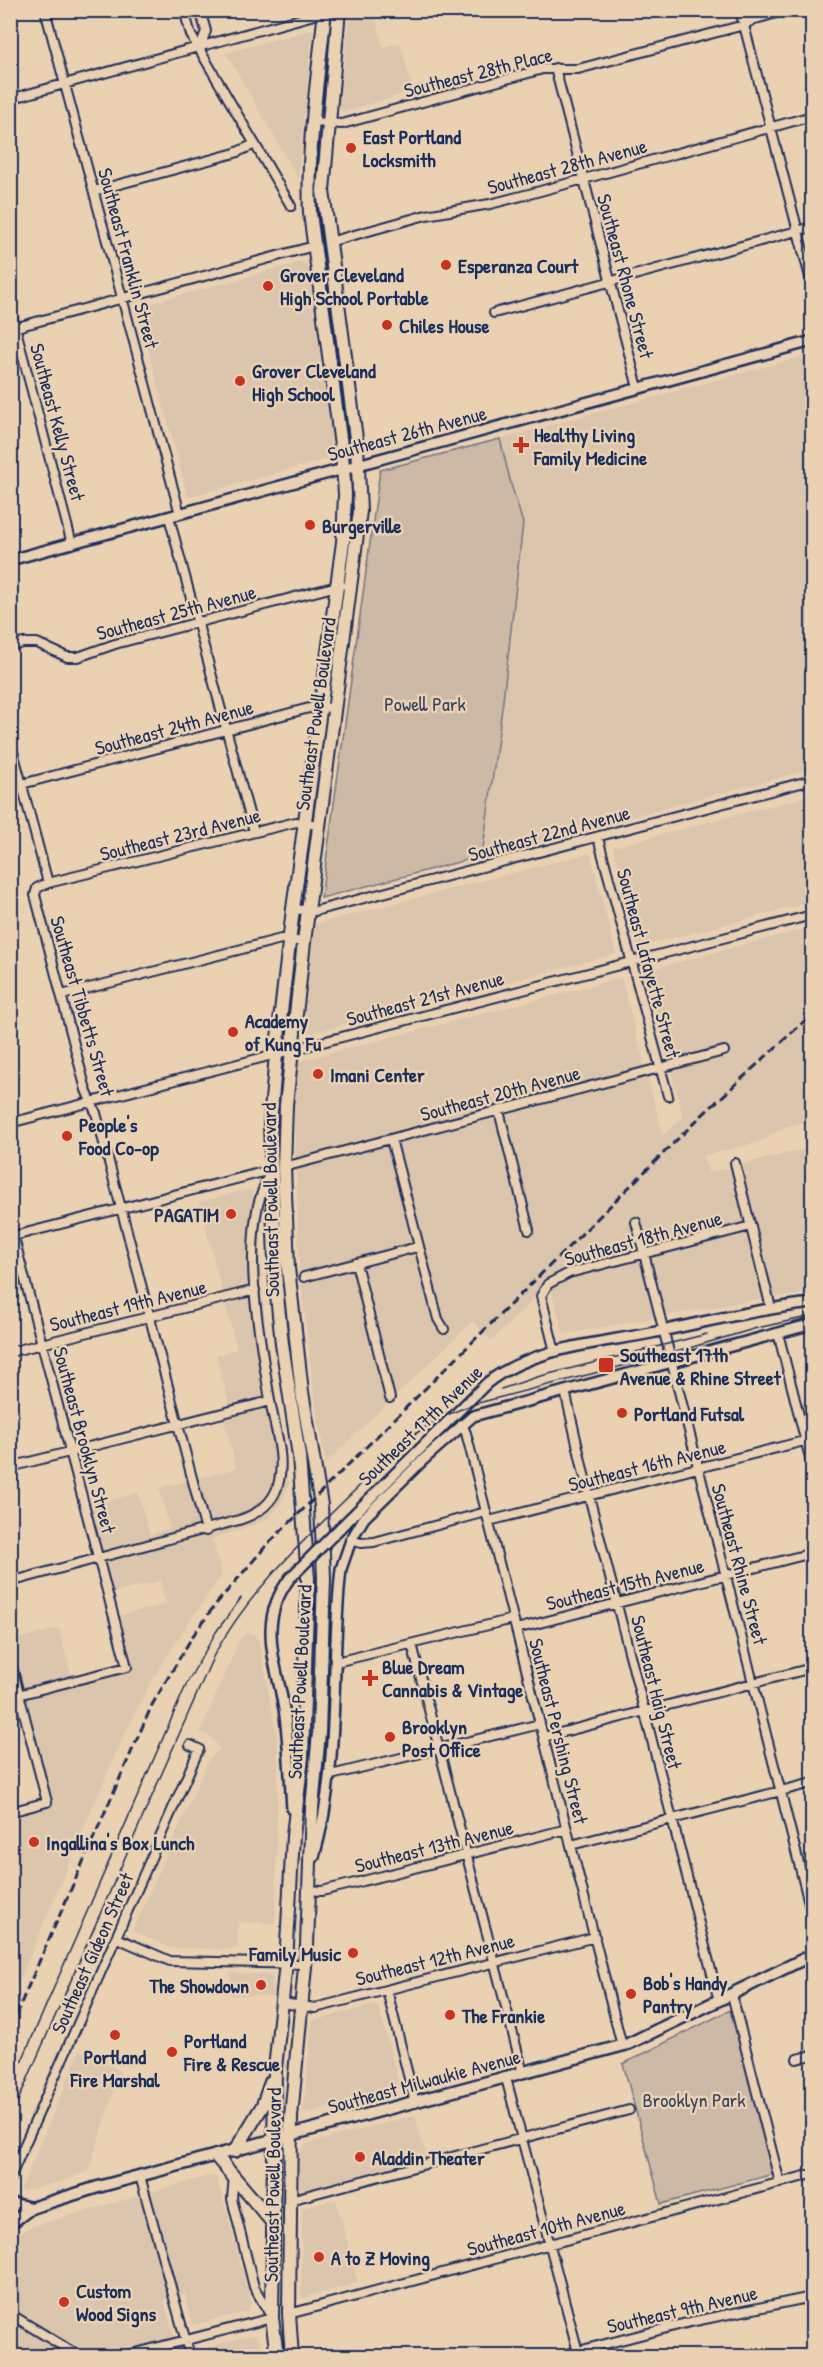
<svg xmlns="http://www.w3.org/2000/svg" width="823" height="2367" font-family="'Patrick Hand',sans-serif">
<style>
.built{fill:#dbc5ac}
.green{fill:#ccb9a6;stroke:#747482;stroke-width:1.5}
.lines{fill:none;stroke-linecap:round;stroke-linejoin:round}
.minor-casing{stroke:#1b2f5e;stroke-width:12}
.tertiary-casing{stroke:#1b2f5e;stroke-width:14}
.secondary-casing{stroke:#1b2f5e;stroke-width:15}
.primary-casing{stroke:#1b2f5e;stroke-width:16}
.minor{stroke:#ead1b2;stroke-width:8}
.tertiary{stroke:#ead1b2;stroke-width:9}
.secondary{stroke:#ead1b2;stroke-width:10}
.primary{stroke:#ead1b2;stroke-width:12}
.tram{stroke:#1b2f5e;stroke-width:1.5}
.rail{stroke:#1b2f5e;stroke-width:3;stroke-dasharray:9 4.5;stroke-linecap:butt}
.tertiary-bridge-casing{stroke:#1b2f5e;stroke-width:14;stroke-linecap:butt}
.tertiary-bridge{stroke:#ead1b2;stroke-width:9}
.poi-dot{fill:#c8321e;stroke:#ead1b2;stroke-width:2}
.labels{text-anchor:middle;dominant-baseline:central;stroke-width:5;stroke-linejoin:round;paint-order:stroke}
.street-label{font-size:20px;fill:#1b2f5e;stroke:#ead1b2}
.poi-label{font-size:20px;font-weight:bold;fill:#1b2f5e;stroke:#ead1b2;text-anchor:start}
.park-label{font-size:20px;fill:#364469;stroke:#ead1b2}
</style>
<rect width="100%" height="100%" fill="#ead1b2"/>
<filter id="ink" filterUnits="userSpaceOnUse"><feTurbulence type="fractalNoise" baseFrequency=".0167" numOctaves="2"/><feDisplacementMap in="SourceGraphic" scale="12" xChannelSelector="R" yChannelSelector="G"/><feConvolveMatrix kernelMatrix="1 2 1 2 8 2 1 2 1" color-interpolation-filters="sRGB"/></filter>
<g filter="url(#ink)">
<path class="built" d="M 374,13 L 383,47 L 400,43 L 413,91 L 343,112 L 339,107 L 349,20 Z
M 313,29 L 298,178 L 226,53 Z
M 302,262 L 305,263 L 308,269 L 334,455 L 332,458 L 188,497 L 137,307 Z
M 812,354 L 812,769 L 482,856 L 503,701 L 523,523 L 511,484 L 500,439 Z
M 805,797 L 812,827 L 812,902 L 638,947 L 613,847 Z
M 590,853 L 616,954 L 308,1034 L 303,1030 L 315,924 Z
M 812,927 L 812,1120 L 785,1127 L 760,1142 L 703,1156 L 709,1173 L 812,1147 L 812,1293 L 753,1300 L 566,1334 L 563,1331 L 549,1281 L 541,1287 L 529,1304 L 491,1341 L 473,1321 L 326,1463 L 314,1395 L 299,1265 L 294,1105 L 299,1061 L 621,978 L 663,1135 L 683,1117 L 645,971 Z
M 251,1189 L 261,1224 L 261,1280 L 265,1324 L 286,1478 L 290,1482 L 279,1506 L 269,1517 L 256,1524 L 212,1539 L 222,1575 L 183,1631 L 154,1677 L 137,1709 L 115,1755 L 11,2001 L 11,1809 L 43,1800 L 11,1672 L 11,1641 L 59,1628 L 72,1678 L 123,1665 L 111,1618 L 166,1604 L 160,1581 L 106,1595 L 84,1507 L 138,1493 L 150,1535 L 170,1529 L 159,1488 L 234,1469 L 236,1467 L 222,1411 L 230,1408 L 216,1355 L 237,1349 L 199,1202 Z
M 246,1633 L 254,1634 L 259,1641 L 277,1736 L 278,1764 L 275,1923 L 238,1922 L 237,1949 L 171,1948 L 133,1931 L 209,1759 L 220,1749 L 212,1738 L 200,1732 L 240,1639 Z
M 230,1973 L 273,1975 L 272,1996 L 230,1995 Z
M 378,2004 L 400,2088 L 303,2114 L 312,2021 Z
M 80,2050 L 120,2071 L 89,2171 L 60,2182 L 22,2191 L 21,2189 Z
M 415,2115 L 427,2159 L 299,2192 L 298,2155 L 306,2144 Z
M 208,2176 L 217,2177 L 251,2303 L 248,2311 L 193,2325 L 185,2294 L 164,2300 L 179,2356 L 11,2356 L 11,2238 L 30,2227 Z
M 336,2199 L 358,2283 L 303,2298 L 301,2296 L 302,2208 Z
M 252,2335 L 259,2340 L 263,2356 L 200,2356 L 205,2348 Z"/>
<path class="green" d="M 500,439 L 511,484 L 523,523 L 503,701 L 482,856 L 321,898 L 380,470 Z
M 732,2009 L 774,2174 L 661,2204 L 623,2064 Z"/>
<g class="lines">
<g class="minor-casing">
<path id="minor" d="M 45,10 L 180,514
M 184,10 L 191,35 L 291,206
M 740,10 L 812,285
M 200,47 L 206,31 L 200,10
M 555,68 L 638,388
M 10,99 L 332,10
M 314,122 L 342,124 L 543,69 L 578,69 L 744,25 L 752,20 L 787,10
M 94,191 L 235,153 L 255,144
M 329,242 L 426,215 L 490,204 L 533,193 L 812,116
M 10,307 L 72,544
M 494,313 L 812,227
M 10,329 L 314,246
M 169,517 L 254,832
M 10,646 L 23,643 L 37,643 L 67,657 L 78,657 L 115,644 L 341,585
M 10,740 L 48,883
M 22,784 L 313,707 L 335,708
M 598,838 L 668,1096
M 293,909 L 315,911 L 812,780
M 62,995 L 281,939 L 304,942
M 499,1111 L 529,1230
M 10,1123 L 812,915
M 391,1139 L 438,1319 L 444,1329
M 735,1163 L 771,1308
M 284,1167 L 724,1051
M 636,1222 L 812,1915
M 10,1223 L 127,1667 L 10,1697
M 10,1237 L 271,1170
M 356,1263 L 390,1398
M 304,1277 L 417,1247
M 778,1333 L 812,1466
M 10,1352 L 255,1290
M 555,1352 L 541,1296 L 548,1284 L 569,1273 L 751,1226
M 565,1391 L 589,1496 L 719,2001
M 462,1424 L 466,1433 L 622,2046
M 10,1467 L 270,1401
M 489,1521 L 812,1439
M 206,1531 L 96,1113 L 86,1090 L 35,895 L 37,888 L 48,883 L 296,822 L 319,825
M 351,1540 L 361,1543 L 374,1542 L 486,1512
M 10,1582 L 239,1520 C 258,1514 275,1502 279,1481 C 285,1455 274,1426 270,1400 C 260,1339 245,1265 258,1205 C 261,1194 265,1184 269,1174
M 516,1629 L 812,1553
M 412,1644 L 523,2073
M 10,1659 L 47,1802 L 10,1812
M 336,1662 L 513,1619
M 544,1737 L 812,1668
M 331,1775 L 540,1724
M 571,1845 L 812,1783
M 308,1890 L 322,1891 L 359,1882 L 567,1829
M 10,1928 L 11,1928
M 117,1938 L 170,1961 L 305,1964
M 387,1990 L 415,2103
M 732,1995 L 780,2183
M 283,2003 L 315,2008 L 595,1937
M 797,2059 L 812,2055
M 506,2078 L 579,2356
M 140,2176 L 190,2356
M 10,2178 L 199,1749 L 190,1745
M 290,2200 L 629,2110
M 10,2314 L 79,2356
M 289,2314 L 812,2174
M 124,2356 L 272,2318 L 254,2287 L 232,2199 L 234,2175
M 559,2356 L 690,2322 L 812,2297"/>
</g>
<g class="tertiary-casing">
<path id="tertiary" d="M 10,560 L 812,341
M 340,1528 L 487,1383 C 533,1347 596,1344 651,1333 C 705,1322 758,1309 812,1303
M 290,1578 C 254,1625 279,1666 285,1716 C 289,1747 290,1778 292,1809
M 314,1857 C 341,1763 330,1666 341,1569 L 351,1540 L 364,1518 L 424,1459 L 473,1416 L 812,1324"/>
</g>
<g class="secondary-casing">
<path id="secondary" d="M 10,2203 L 31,2208
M 10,2224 L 31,2208 L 98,2187 L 628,2044 L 812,1955"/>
</g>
<g class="primary-casing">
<path id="primary" d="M 235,2151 L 263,2105 L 271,2082
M 216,2156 L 273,2223
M 277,2356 L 272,2318 L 275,2069 L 286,1962 L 293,1836 L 302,1757 L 308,1579 L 299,1456 L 282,1344 L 276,1286 L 270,1123 L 276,1055 L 293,909 L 343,542 L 345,494 L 342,453 L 310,213 C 307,145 318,78 325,10
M 292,2356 L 289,2314 L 291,2117 L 307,1945 L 312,1808 L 319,1733 L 324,1578 L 321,1505 L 302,1392 L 288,1268 L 284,1167 L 286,1105 L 304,942 L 360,511 L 357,446 L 323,191 L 339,10"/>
</g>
<use href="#minor" class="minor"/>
<use href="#tertiary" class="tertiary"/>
<use href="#secondary" class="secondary"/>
<use href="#primary" class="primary"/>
<path class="tram" d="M 501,1389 L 537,1377 L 707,1334
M 10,2088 L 187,1683 L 216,1632 L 241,1598
M 10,2119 L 214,1655 C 249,1592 299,1545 350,1495 C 374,1472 396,1446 424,1428 C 441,1417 459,1409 478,1403 L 669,1354 L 757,1328 L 812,1316"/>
<path class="rail" d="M 10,2028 L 152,1705 L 192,1637 L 215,1605 L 266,1546 L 699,1118 L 812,1014"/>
<g class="tertiary-bridge-casing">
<path id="tertiary-bridge" d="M 290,1578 L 340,1528"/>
</g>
<use href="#tertiary-bridge" class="tertiary-bridge"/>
</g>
</g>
<g class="poi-dot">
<circle cx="351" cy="148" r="6"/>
<circle cx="446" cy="265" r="6"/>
<circle cx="268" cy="286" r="6"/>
<circle cx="387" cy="325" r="6"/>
<circle cx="240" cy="381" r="6"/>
<path d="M518 436h6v6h6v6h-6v6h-6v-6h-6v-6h6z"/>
<circle cx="310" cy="525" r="6"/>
<circle cx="233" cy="1032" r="6"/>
<circle cx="318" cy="1074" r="6"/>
<circle cx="67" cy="1136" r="6"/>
<circle cx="231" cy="1214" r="6"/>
<rect x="598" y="1357" width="16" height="16" rx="3"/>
<circle cx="622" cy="1413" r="6"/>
<path d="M367 1669h6v6h6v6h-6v6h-6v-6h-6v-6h6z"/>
<circle cx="390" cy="1737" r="6"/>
<circle cx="34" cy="1842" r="6"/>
<circle cx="353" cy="1953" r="6"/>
<circle cx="261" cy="1985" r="6"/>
<circle cx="631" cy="1994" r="6"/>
<circle cx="450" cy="2015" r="6"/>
<circle cx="115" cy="2035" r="6"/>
<circle cx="172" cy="2052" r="6"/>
<circle cx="360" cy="2157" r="6"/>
<circle cx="319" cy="2257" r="6"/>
<circle cx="64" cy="2302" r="6"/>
</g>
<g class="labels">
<g class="street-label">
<text transform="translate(478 72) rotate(-14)">Southeast 28th Place</text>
<text transform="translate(567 166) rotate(-15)">Southeast 28th Avenue</text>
<text transform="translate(129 258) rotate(75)">Southeast Franklin Street</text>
<text transform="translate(626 276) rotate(75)">Southeast Rhone Street</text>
<text transform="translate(58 422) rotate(75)">Southeast Kelly Street</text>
<text transform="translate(407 433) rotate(-15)">Southeast 26th Avenue</text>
<text transform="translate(176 612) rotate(-15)">Southeast 25th Avenue</text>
<text transform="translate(315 714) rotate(-82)">Southeast Powell Boulevard</text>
<text transform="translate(174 727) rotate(-15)">Southeast 24th Avenue</text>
<text transform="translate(549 833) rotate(-15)">Southeast 22nd Avenue</text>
<text transform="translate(180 834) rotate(-14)">Southeast 23rd Avenue</text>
<text transform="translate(649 963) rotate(75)">Southeast Lafayette Street</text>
<text transform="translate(425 998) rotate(-15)">Southeast 21st Avenue</text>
<text transform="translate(83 1006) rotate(74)">Southeast Tibbetts Street</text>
<text transform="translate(500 1093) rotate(-15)">Southeast 20th Avenue</text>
<text transform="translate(270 1200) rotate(-91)">Southeast Powell Boulevard</text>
<text transform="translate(643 1238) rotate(-15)">Southeast 18th Avenue</text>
<text transform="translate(128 1305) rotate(-14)">Southeast 19th Avenue</text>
<text transform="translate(420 1425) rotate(-44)">Southeast 17th Avenue</text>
<text transform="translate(85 1440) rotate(75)">Southeast Brooklyn Street</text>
<text transform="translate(647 1465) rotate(-14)">Southeast 16th Avenue</text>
<text transform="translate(740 1564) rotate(75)">Southeast Rhine Street</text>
<text transform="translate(625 1584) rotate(-14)">Southeast 15th Avenue</text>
<text transform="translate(299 1682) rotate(-87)">Southeast Powell Boulevard</text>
<text transform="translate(657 1692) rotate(76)">Southeast Haig Street</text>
<text transform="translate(559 1731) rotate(76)">Southeast Pershing Street</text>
<text transform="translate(434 1846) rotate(-14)">Southeast 13th Avenue</text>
<text transform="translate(92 1953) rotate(-66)">Southeast Gideon Street</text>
<text transform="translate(435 1959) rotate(-14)">Southeast 12th Avenue</text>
<text transform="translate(424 2081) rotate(-15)">Southeast Milwaukie Avenue</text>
<text transform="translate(272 2185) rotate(-89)">Southeast Powell Boulevard</text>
<text transform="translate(546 2228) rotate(-15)">Southeast 10th Avenue</text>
<text transform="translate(682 2309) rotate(-13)">Southeast 9th Avenue</text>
</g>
<g class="poi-label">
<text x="363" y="136">East Portland<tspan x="363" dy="23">Locksmith</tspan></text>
<text x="458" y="265">Esperanza Court</text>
<text x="280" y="274">Grover Cleveland<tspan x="280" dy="23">High School Portable</tspan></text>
<text x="399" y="325">Chiles House</text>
<text x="252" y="370">Grover Cleveland<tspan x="252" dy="23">High School</tspan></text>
<text x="534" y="434">Healthy Living<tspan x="534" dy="23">Family Medicine</tspan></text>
<text x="322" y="525">Burgerville</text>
<text x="245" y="1020">Academy<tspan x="245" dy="23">of Kung Fu</tspan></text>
<text x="330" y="1074">Imani Center</text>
<text x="79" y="1124">People's<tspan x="79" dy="23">Food Co-op</tspan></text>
<text x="219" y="1214" text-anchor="end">PAGATIM</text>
<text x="620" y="1354">Southeast 17th<tspan x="620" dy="23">Avenue &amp; Rhine Street</tspan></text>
<text x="634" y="1413">Portland Futsal</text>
<text x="382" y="1666">Blue Dream<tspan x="382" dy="23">Cannabis &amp; Vintage</tspan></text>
<text x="402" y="1726">Brooklyn<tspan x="402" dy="23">Post Office</tspan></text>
<text x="46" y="1842">Ingallina's Box Lunch</text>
<text x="341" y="1953" text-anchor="end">Family Music</text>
<text x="643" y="1982">Bob's Handy<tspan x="643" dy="23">Pantry</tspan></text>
<text x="249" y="1985" text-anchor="end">The Showdown</text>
<text x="462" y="2015">The Frankie</text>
<text x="184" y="2040">Portland<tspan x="184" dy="23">Fire &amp; Rescue</tspan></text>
<text x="115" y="2056" text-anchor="middle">Portland<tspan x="115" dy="23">Fire Marshal</tspan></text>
<text x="372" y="2157">Aladdin Theater</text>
<text x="331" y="2257">A to Z Moving</text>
<text x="76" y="2290">Custom<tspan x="76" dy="23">Wood Signs</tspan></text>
</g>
<g class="park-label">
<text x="425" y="703">Powell Park</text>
<text x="694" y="2099">Brooklyn Park</text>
</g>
</g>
<rect width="823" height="2367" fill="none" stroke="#ead1b2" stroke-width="36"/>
<rect x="18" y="18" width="787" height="2331" fill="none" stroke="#1b2f5e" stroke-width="2" filter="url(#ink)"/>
</svg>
